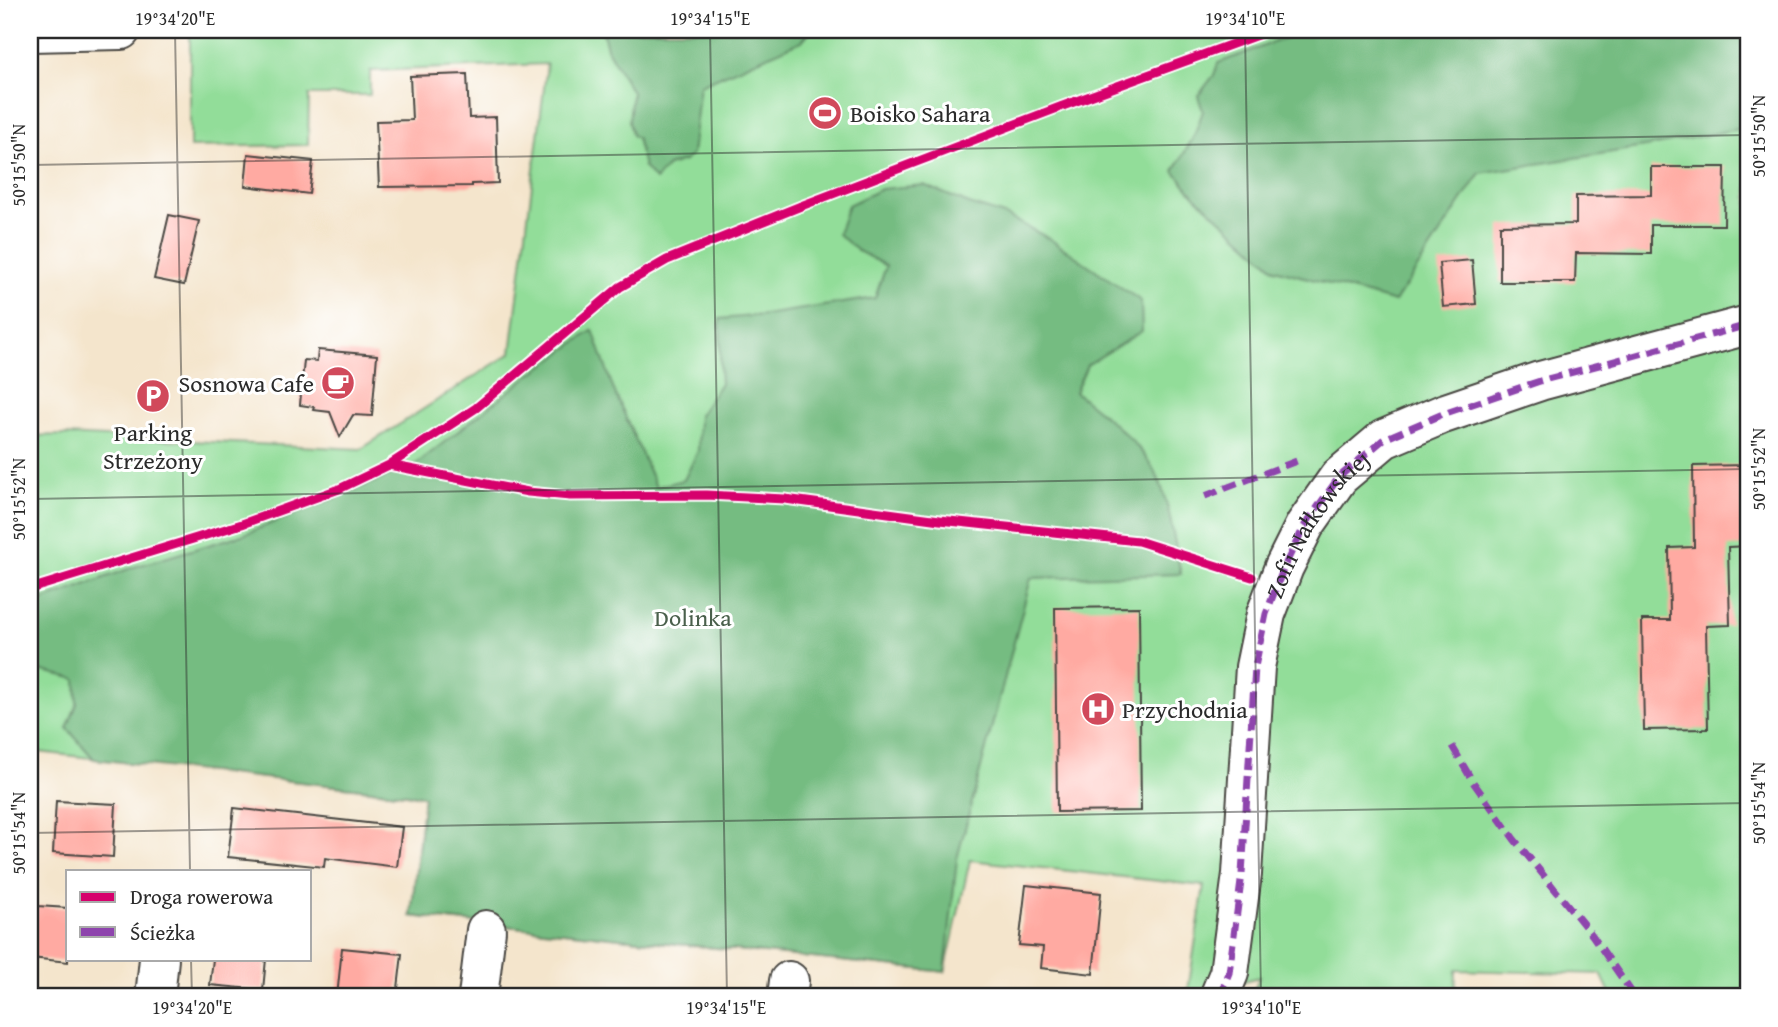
<svg xmlns="http://www.w3.org/2000/svg" width="1778" height="1027" font-family="'Gentium Book Plus',serif">
<style>
.green{fill:#92dd99;stroke:#5e8462;stroke-width:2}
.forest{fill:#75bc81;stroke:#507456;stroke-width:2}
.building{fill:#ffaaa2}
.lines{fill:none;stroke-linecap:round;stroke-linejoin:round}
.minor-casing{stroke:#494743;stroke-width:42}
.minor{stroke:#fff;stroke-width:38}
.quiet{stroke:#8e44ad;stroke-width:7;stroke-dasharray:14 7;stroke-linecap:butt}
.cycleway-casing{stroke:#fff;stroke-width:13}
.cycleway{stroke:#d6006c;stroke-width:9}
.ticks{fill:none;stroke:#2b2b2b;stroke-width:2;stroke-opacity:0.45}
.labels{text-anchor:middle;dominant-baseline:central;stroke-width:6;stroke-linejoin:round;paint-order:stroke}
.poi-label{font-size:24px;fill:#2b2b2b;stroke:#fff;text-anchor:start}
.street-label{font-size:24px;fill:#2b2b2b;stroke:#fff}
.park-label{font-size:24px;fill:#4a604c;stroke:#fff}
.neatline{fill:none;stroke:#2b2b2b;stroke-width:2.5}
.ticks-label{font-size:18px;text-anchor:middle;fill:#2b2b2b}
</style>
<rect width="100%" height="100%" fill="#fff"/>
<filter id="ink" filterUnits="userSpaceOnUse"><feTurbulence type="fractalNoise" baseFrequency=".0143" numOctaves="2"/><feDisplacementMap in="SourceGraphic" scale="14" xChannelSelector="R" yChannelSelector="G"/><feConvolveMatrix kernelMatrix="1 2 1 2 8 2 1 2 1" color-interpolation-filters="sRGB"/></filter>
<filter id="wash" filterUnits="userSpaceOnUse"><feTurbulence type="fractalNoise" baseFrequency=".00686" numOctaves="4" result="noise"/><feDisplacementMap in="SourceGraphic" scale="28" xChannelSelector="R" yChannelSelector="G"/><feGaussianBlur stdDeviation="1.57" result="paint"/><feColorMatrix in="noise" values="0 0 0 0 0 0 0 0 0 0 0 0 0 0 0 0 0 1.4 0 .05"/><feComposite in="paint" operator="in"/></filter>
<g filter="url(#wash)">
<rect width="100%" height="100%" fill="#f4e5cc"/>
<path class="green" d="M 190,30 L 1748,30 L 1748,997 L 1612,997 L 1601,974 L 1456,970 L 1455,997 L 1252,997 L 1259,977 L 1187,997 L 1204,886 L 970,860 L 945,972 L 411,916 L 424,796 L 30,751 L 30,436 L 64,435 L 361,449 L 511,353 L 547,64 L 370,71 L 370,95 L 309,95 L 308,145 L 190,147 Z"/>
<path class="forest" d="M 602,30 L 811,30 L 802,41 L 700,85 L 692,155 L 684,161 L 668,166 L 655,180 L 644,167 L 637,138 L 632,135 L 629,122 L 632,92 L 608,51 Z
M 1307,30 L 1748,30 L 1748,127 L 1651,146 L 1480,173 L 1395,302 L 1275,269 L 1195,196 L 1174,171 L 1194,136 L 1203,111 L 1198,96 L 1214,75 L 1218,63 Z
M 924,185 L 969,204 L 1007,216 L 1050,239 L 1141,301 L 1142,331 L 1087,365 L 1075,392 C 1108,419 1148,446 1162,488 C 1171,515 1175,546 1181,574 L 1031,578 L 957,859 L 945,972 L 411,916 L 424,796 L 94,759 L 67,728 L 77,704 L 76,679 L 30,668 L 30,605 L 134,567 L 245,534 L 414,466 L 527,377 L 593,330 L 613,388 L 656,487 L 684,480 L 698,451 L 699,415 L 721,383 C 719,362 721,341 720,319 L 764,315 L 875,298 L 886,266 L 858,251 L 838,234 L 848,205 L 881,189 Z"/>
<g id="blocks">
<path class="building" d="M 467,74 L 469,118 L 496,117 L 498,183 L 472,184 L 472,186 L 379,187 L 376,121 L 412,120 L 410,76 Z
M 248,154 L 313,161 L 309,194 L 245,186 Z
M 1651,167 L 1725,167 L 1724,225 L 1651,225 L 1651,254 L 1576,253 L 1575,282 L 1500,282 L 1500,225 L 1576,224 L 1576,196 L 1651,195 Z
M 169,215 L 199,221 L 184,285 L 154,279 Z
M 1472,260 L 1476,304 L 1443,307 L 1439,263 Z
M 318,350 L 377,355 L 372,416 L 353,415 L 340,437 L 330,412 L 313,410 L 314,407 L 300,405 L 304,360 L 317,361 Z
M 1748,465 L 1748,546 L 1728,547 L 1730,625 L 1706,626 L 1708,729 L 1644,730 L 1642,620 L 1670,620 L 1669,548 L 1694,547 L 1693,466 Z
M 1139,607 L 1141,811 L 1057,812 L 1055,608 Z
M 56,801 L 116,804 L 113,857 L 53,853 Z
M 234,808 L 402,827 L 397,867 L 325,858 L 324,867 L 228,857 Z
M 1026,885 L 1101,893 L 1093,974 L 1041,968 L 1043,947 L 1019,945 Z
M 37,906 L 68,908 L 68,962 L 31,958 Z
M 342,948 L 402,954 L 397,997 L 337,997 Z
M 213,959 L 266,959 L 263,990 L 210,985 Z"/>
</g>
</g>
<g filter="url(#ink)">
<use href="#blocks" fill-opacity="0" stroke="#494743" stroke-width="2"/>
<g class="lines">
<g class="minor-casing">
<g id="minor">
<path d="M 30,32 L 121,30"/>
<path d="M 155,997 L 159,959"/>
<path d="M 478,997 L 486,930"/>
<path d="M 787,997 L 789,981"/>
<path id="s1" d="M 1219,997 L 1229,973 L 1242,874 L 1255,667 L 1266,614 L 1284,567 L 1305,525 L 1339,477 L 1384,439 L 1443,414 L 1540,381 L 1748,325"/>
</g>
</g>
<use href="#minor" class="minor"/>
<path class="quiet" d="M 30,32 L 121,30
M 1205,496 L 1302,459
M 1452,746 L 1473,782 L 1514,839 L 1592,935 L 1635,997
M 1219,997 L 1229,973 L 1242,874 L 1255,667 L 1266,614 L 1284,567 L 1305,525 L 1339,477 L 1384,439 L 1443,414 L 1540,381 L 1748,325"/>
<g class="cycleway-casing">
<path id="cycleway" d="M 389,465 L 528,492 L 570,496 L 706,495 L 785,499 L 940,520 L 1138,541 L 1252,577
M 30,589 L 242,524 L 339,489 L 389,465 L 476,408 L 620,287 L 667,260 L 801,206 L 1060,107 L 1271,30"/>
</g>
<use href="#cycleway" class="cycleway"/>
</g>
</g>
<path class="ticks" d="M 175,30 L 190,871M 710,30 L 727,997M 1245,30 L 1261,997M 30,165 L 1748,135M 30,499 L 1748,469M 30,833 L 1748,803M 191,959 L 192,997"/>
<defs>
<g id="stadium-disc" transform="scale(1.75)"><circle r="9.5" fill="#d1495b" stroke="#fff"/><path d="M0-5a6.5 5 0 1 0 0 10a6.5 5 0 1 0 0-10ZM-3.5-1.8h7v3.6h-7Z" fill="#fff"/></g>
<g id="cafe-disc" transform="scale(1.75)"><circle r="9.5" fill="#d1495b" stroke="#fff"/><path d="M-5.5-4.5H6V0H3Q3 3.5 0 3.5H-2.5Q-5.5 3.5-5.5 0ZM3-3.2v2h1.7v-2ZM-6 4.5H4V6H-6Z" fill="#fff"/></g>
<g id="parking-disc" transform="scale(1.75)"><circle r="9.5" fill="#d1495b" stroke="#fff"/><path d="M-3.5-5.5H1a3.5 3.5 0 0 1 0 7H-1V5.5H-3.5ZM-1-3.4V-.6H.8a1.4 1.4 0 0 0 0-2.8Z" fill="#fff"/></g>
<g id="hospital-disc" transform="scale(1.75)"><circle r="9.5" fill="#d1495b" stroke="#fff"/><path d="M-5-5h3v3.5h4V-5h3V5h-3V1.5h-4V5h-3Z" fill="#fff"/></g>
</defs>
<g fill-rule="evenodd">
<use href="#stadium-disc" x="825" y="113"/>
<use href="#cafe-disc" x="338" y="383"/>
<use href="#parking-disc" x="153" y="396"/>
<use href="#hospital-disc" x="1098" y="709"/>
</g>
<g class="labels">
<g class="poi-label">
<text x="850" y="113">Boisko Sahara</text>
<text x="314" y="383" text-anchor="end">Sosnowa Cafe</text>
<text x="153" y="432" text-anchor="middle">Parking<tspan x="153" dy="28">Strzeżony</tspan></text>
<text x="1122" y="709">Przychodnia</text>
</g>
<g class="street-label">
<text stroke="none"><textPath href="#s1" startOffset="492">Zofii Nałkowskiej</textPath></text>
</g>
<g class="park-label">
<text x="693" y="617">Dolinka</text>
</g>
</g>
<rect width="1778" height="1027" fill="none" stroke="#fff" stroke-width="77"/>
<rect x="66" y="870" width="245" height="91" fill="#ffffff" stroke="#aaaaaa" stroke-width="2"/>
<rect x="80" y="892" width="35" height="10" fill="#d6006c" stroke="#aaaaaa" stroke-width="2"/>
<text x="130" y="904" font-size="21" fill="#2b2b2b">Droga rowerowa</text>
<rect x="80" y="927" width="35" height="10" fill="#8e44ad" stroke="#aaaaaa" stroke-width="2"/>
<text x="130" y="940" font-size="21" fill="#2b2b2b">Ścieżka</text>
<rect x="38" y="38" width="1702" height="950" class="neatline"/>
<g class="ticks-label">
<text x="175" y="25">19°34'20"E</text>
<text x="710" y="25">19°34'15"E</text>
<text x="1245" y="25">19°34'10"E</text>
<text transform="translate(1759 136) rotate(-90)" y="6">50°15'50"N</text>
<text transform="translate(19 165) rotate(-90)" y="6">50°15'50"N</text>
<text transform="translate(1759 469) rotate(-90)" y="6">50°15'52"N</text>
<text transform="translate(19 499) rotate(-90)" y="6">50°15'52"N</text>
<text transform="translate(1759 803) rotate(-90)" y="6">50°15'54"N</text>
<text transform="translate(19 833) rotate(-90)" y="6">50°15'54"N</text>
<text x="192" y="1014">19°34'20"E</text>
<text x="726" y="1014">19°34'15"E</text>
<text x="1261" y="1014">19°34'10"E</text>
</g>
</svg>
